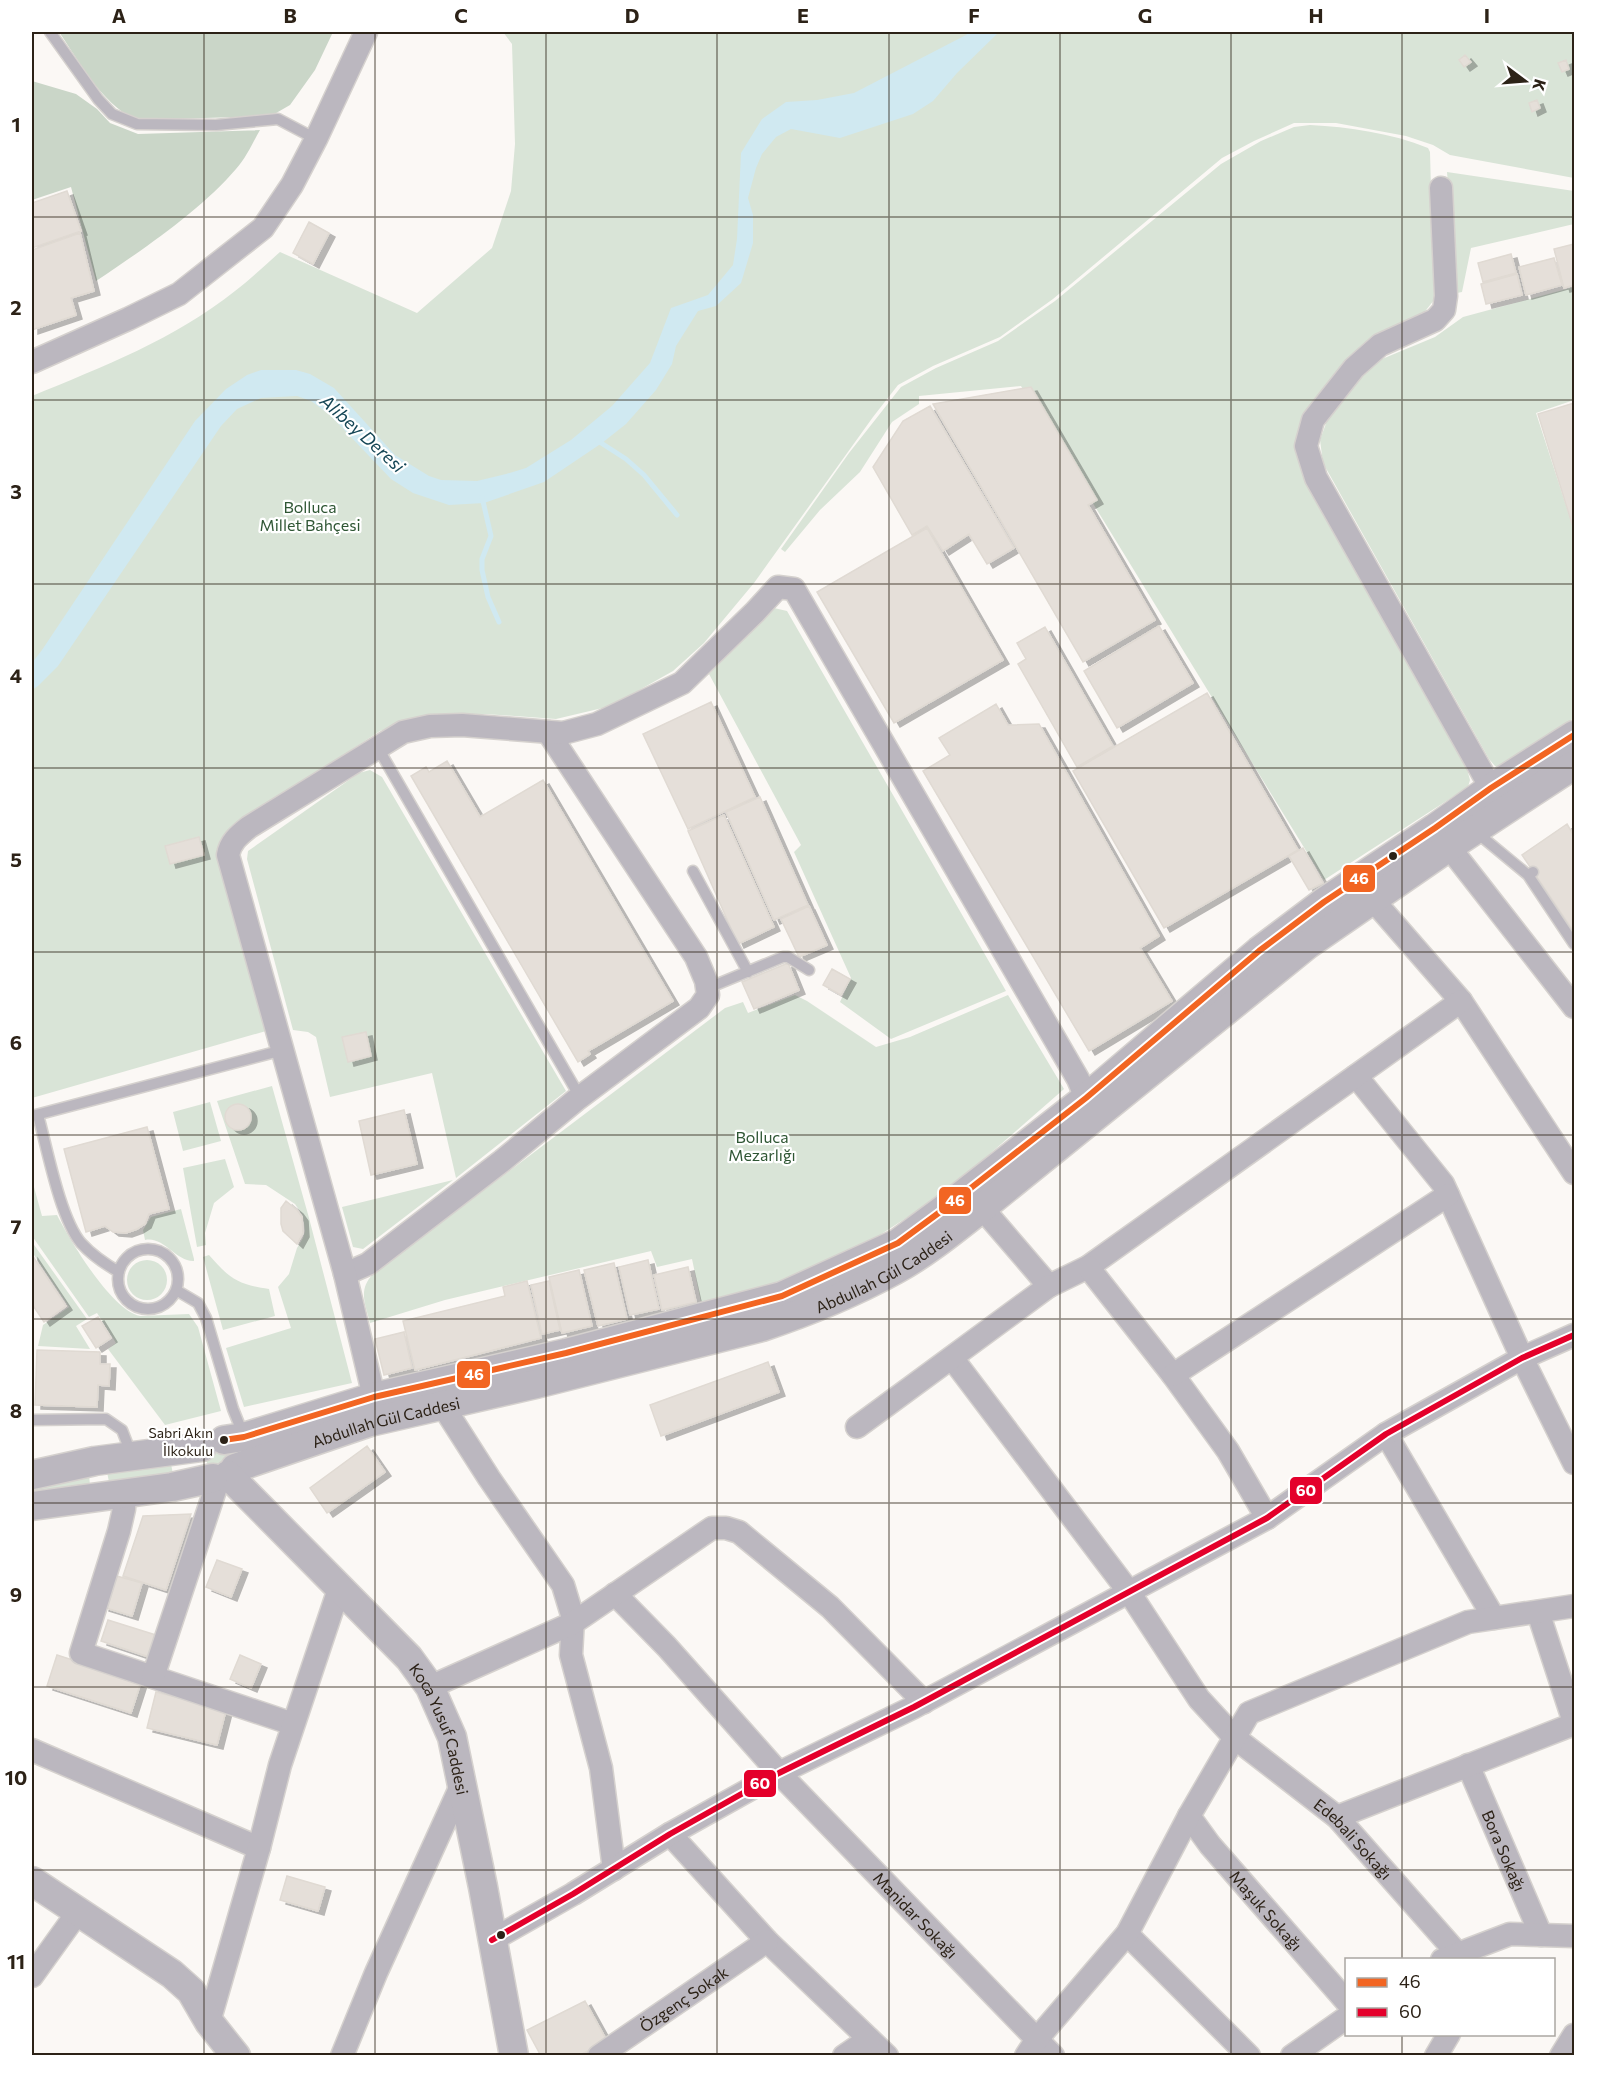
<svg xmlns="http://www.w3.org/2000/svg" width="1606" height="2087" font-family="Commissioner,sans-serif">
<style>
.green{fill:#d9e4d7}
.forest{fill:#cad6c8}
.water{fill:#d0e9f1}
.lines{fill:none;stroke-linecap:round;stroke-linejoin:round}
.stream{stroke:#d0e9f1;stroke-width:5}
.building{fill:#e5dfd9;stroke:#e0dad3;stroke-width:1.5;filter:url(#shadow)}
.service-casing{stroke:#d5d1ce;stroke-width:13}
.minor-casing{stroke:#d5d1ce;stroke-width:25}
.tertiary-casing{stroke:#d5d1ce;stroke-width:31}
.service{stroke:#bbb7bf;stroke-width:10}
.minor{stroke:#bbb7bf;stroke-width:22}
.tertiary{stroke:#bbb7bf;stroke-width:28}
.bus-1-casing{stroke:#fff;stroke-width:10}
.bus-2-casing{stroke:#fff;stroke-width:10}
.bus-1{stroke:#f26522;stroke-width:6}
.bus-2{stroke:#e4002b;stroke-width:6}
.grid{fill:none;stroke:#2c2217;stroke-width:1.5;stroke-opacity:0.55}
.bus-dot{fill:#2c2217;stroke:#fff;stroke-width:2}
.labels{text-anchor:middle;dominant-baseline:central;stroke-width:4.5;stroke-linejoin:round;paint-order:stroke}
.bus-label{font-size:14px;fill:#2c2217;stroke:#fff;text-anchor:end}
.park-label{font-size:16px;fill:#2f5634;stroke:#fff}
.street-label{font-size:16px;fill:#2c2217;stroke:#fff}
.water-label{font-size:18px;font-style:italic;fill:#154656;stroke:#fff}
.line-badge{stroke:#fff;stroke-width:2}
.badge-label{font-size:16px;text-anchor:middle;font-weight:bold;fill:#fff}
.neatline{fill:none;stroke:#2c2217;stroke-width:2}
.grid-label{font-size:20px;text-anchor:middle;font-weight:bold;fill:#2c2217}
</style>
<defs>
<filter id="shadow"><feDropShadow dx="6" dy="4" stdDeviation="0" flood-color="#0004"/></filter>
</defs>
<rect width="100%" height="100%" fill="#fbf8f5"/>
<path class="green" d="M 503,32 L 1574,32 L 1574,178 L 1450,155 L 1433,145 L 1406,136 L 1336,123 L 1294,123 L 1254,141 L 1222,158 L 1053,299 L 1000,337 L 933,366 L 898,385 L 873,417 L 754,583 L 704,643 L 673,671 L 611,706 L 556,719 L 485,714 L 446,714 L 407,721 L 380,731 L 227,831 L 221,847 L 266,1031 L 32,1098 L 32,396 C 102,367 175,339 235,291 C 251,279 265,265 280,252 L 417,313 L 492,248 L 511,191 L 515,144 L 512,44 Z
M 1310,125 C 1349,127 1391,133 1428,148 L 1430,152 L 1434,300 L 1423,314 L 1299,432 L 1295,447 L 1316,502 L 1467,769 L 1470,780 L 1468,787 L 1324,880 L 1021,386 L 919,396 L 919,404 L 892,422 L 860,472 L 820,510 L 785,552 L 781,549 L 849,453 L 901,387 L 936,368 L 998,341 L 1055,301 L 1221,164 L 1261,141 L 1294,127 Z
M 1447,172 L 1574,191 L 1574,224 L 1471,248 L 1462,292 L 1457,293 Z
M 1574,287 L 1574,400 L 1536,413 L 1574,530 L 1574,718 L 1501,767 L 1495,766 L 1489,759 L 1323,463 L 1320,440 L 1329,415 L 1358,377 L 1382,359 L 1435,337 L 1463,317 Z
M 774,608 L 787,611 L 1006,991 L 891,1039 L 840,1002 L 851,978 L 794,852 L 801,845 L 709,674 Z
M 370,770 L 382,777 L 566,1091 L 456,1178 L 432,1073 L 330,1097 L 316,1037 L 308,1032 L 293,1030 L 247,859 L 248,851 L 359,773 Z
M 795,995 L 807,1001 L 876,1047 L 910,1037 L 1008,995 L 1064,1089 L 945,1193 L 872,1240 L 797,1277 L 701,1302 L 692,1259 L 657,1267 L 651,1251 L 445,1300 L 370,1323 C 365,1303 358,1290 373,1274 L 725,1008 L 743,1002 L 748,1013 Z
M 272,1086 L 309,1218 L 352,1383 L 244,1407 L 226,1348 L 291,1328 L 278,1287 L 289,1274 L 297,1248 L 303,1238 L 305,1231 L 303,1216 L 295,1204 L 266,1185 L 245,1184 L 217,1101 Z
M 210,1102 L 221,1141 L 183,1151 L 173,1112 Z
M 225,1159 L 234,1187 L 214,1203 L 205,1233 L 206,1245 L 197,1247 L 183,1168 Z
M 32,1180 L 42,1216 L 57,1215 C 70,1240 111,1310 140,1316 L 189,1314 L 198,1327 L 221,1411 L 165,1425 L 108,1349 L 116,1343 L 97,1313 L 89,1317 L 32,1236 Z
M 453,1180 L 363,1249 L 353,1247 L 342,1207 Z
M 181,1209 L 194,1259 L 194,1261 C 176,1262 164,1236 145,1240 L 143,1230 L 151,1217 Z
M 32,1242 L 87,1319 L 76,1326 L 90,1349 L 38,1346 L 43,1325 L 69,1307 L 32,1252 Z
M 209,1255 C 230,1279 237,1284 269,1289 L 275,1316 L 223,1330 L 203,1257 Z
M127 1280a20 20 0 1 1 40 0a20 20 0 1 1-40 0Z
M 208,1450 L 227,1451 L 229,1458 L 226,1465 L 208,1465 L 205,1458 Z
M 170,1459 L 173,1474 L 109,1482 L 107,1472 Z
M 89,1475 L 90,1485 L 34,1491 L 33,1489 Z"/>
<path class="forest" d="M 59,32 L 333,32 L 315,70 L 290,105 L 271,116 L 135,120 C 100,101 81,64 59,32 Z
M 32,81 L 76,94 L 97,109 L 110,123 L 138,134 L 260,130 C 253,142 246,158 236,169 C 200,211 141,251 96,281 L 71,187 L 32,200 Z"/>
<path class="water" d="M 969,32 L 999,32 L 957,73 L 933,101 L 913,114 L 840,138 L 791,129 L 776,137 L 762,154 L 756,168 L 748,198 L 753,215 L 753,243 L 741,283 L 716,306 L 698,311 L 676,346 L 672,364 L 656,390 L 626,424 L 602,443 L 544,482 L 484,503 L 449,505 L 413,493 L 391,479 L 330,415 L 311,401 L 297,396 L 261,398 L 237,409 L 221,426 L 58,666 L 38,686 L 32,690 L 32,663 L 42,650 L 195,421 L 226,389 L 247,375 L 261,370 L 296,370 L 310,374 L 334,388 L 395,455 L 429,476 L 441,480 L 477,481 L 506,474 L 526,468 L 571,440 L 612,406 L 650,363 L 671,308 L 708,295 L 733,265 L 737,239 L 741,153 L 762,119 L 786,102 L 817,100 L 854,93 L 966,35 Z"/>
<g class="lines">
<path class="stream" d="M 598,441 L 626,459 L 644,475 L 677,515
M 482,497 L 491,536 L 482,559 L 482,570 L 488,597 L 499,622"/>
</g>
<path class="building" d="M 1465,55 L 1471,62 L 1464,67 L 1459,60 Z
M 1566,60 L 1569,69 L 1562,72 L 1558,63 Z
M 1537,100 L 1540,108 L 1532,112 L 1529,103 Z
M 67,191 L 81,231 L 32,248 L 32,203 Z
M 309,222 L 329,233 L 313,264 L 293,253 Z
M 80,233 L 94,291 L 71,298 L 76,315 L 32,330 L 32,250 Z
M 1574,244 L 1574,285 L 1564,288 L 1554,249 Z
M 1511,254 L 1516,273 L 1483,282 L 1478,263 Z
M 1554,258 L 1562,285 L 1526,295 L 1519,267 Z
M 1517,274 L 1522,295 L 1486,304 L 1481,284 Z
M 1031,387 L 1097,500 L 1088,505 L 1155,620 L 1083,662 L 933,404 Z
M 1574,403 L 1574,527 L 1573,527 L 1538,414 Z
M 930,406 L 1014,548 L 987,564 L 969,534 L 943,551 L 927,526 L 912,535 L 873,467 L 903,421 Z
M 927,528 L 1003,660 L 894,723 L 817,592 Z
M 1159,626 L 1193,683 L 1117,728 L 1084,671 Z
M 1045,627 L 1113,746 L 1077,767 L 1018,664 L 1026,659 L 1017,643 Z
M 1207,693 L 1298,850 L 1164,928 L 1073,771 Z
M 711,702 L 755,797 L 688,829 L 643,734 Z
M 996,704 L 1008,725 L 1039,724 L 1159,936 L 1140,948 L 1172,1001 L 1089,1051 L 923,771 L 950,755 L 939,738 Z
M 447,761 L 480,817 L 543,780 L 673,1001 L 588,1051 L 590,1054 L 578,1062 L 411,776 L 426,767 L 429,772 Z
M 760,797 L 808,905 L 774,920 L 726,812 Z
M 724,815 L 774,927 L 738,944 L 688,831 Z
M 1567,824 L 1574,836 L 1574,932 L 1522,855 Z
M 199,837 L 204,855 L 170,864 L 165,846 Z
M 1303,848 L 1323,883 L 1309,890 L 1289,856 Z
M 809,906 L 827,945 L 799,957 L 781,919 Z
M 788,963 L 799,990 L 754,1009 L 742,982 Z
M 832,969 L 850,979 L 841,995 L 823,985 Z
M 366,1032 L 371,1056 L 348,1062 L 342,1037 Z
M225 1117a13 13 0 1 1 26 0a13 13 0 1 1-26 0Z
M 404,1110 L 417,1164 L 371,1175 L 359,1121 Z
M 147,1127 L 169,1209 L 149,1214 L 145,1224 L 137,1229 L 126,1233 L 113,1232 L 105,1226 L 86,1232 L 64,1149 Z
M 286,1201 L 297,1210 L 302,1217 L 303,1233 L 297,1244 L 283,1231 L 281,1224 L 281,1208 Z
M 32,1255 L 66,1306 L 44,1322 L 32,1304 Z
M 648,1260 L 659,1309 L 630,1315 L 619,1267 Z
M 614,1263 L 627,1319 L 598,1326 L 584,1270 Z
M 688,1267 L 696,1302 L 662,1310 L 654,1275 Z
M 579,1270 L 592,1326 L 562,1333 L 549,1277 Z
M 527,1281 L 541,1338 L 415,1370 L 403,1321 L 505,1296 L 503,1287 Z
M 549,1281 L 560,1330 L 542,1334 L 531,1285 Z
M 98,1317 L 111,1338 L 96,1348 L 82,1326 Z
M 404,1332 L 412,1368 L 384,1375 L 375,1339 Z
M 37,1350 L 100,1352 L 100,1364 L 110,1364 L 109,1386 L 98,1385 L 97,1407 L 35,1405 Z
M 768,1362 L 779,1392 L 661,1436 L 650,1405 Z
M 367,1446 L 385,1472 L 327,1513 L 310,1488 Z
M 191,1514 L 166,1590 L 123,1576 L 143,1516 Z
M 217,1560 L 242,1569 L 231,1597 L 206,1587 Z
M 113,1575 L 142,1583 L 132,1616 L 103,1607 Z
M 108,1620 L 156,1635 L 149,1657 L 101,1641 Z
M 57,1655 L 141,1682 L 131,1713 L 47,1686 Z
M 240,1655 L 261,1664 L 251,1688 L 230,1679 Z
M 156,1692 L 226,1710 L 217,1745 L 147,1728 Z
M 287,1876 L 325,1887 L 318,1911 L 280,1900 Z
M 585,2001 L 607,2041 L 578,2056 L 541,2056 L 527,2030 Z"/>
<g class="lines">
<g class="service-casing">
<path id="service" d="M 50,32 L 98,99 L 112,114 L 137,124 L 216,125 L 278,119 L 316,139
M 378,748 L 580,1097
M 1476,832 L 1528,875 L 1533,872
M 693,871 L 748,972
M 1528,875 L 1574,944
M 708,988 L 783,957 L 788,957 L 809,970
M 38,1115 C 47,1148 60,1218 81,1243 C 92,1255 105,1264 119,1272
M 32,1116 L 283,1050
M118 1279a30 30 0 1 1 60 0a30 30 0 1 1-60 0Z
M 176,1290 L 198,1303 L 206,1318 L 233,1409 L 243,1434
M 32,1420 L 106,1419 L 122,1430 L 132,1456"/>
</g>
<g class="minor-casing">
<g id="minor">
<path d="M 1441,188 L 1446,296 L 1444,310 L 1435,320 L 1380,345 L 1354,368 L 1313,420 L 1306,446 L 1316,478 L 1491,788"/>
<path d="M 32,362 L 128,319 L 179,294 L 263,228 L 292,185 L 316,139 L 366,32"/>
<path d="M 1449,847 L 1574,1007"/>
<path d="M 1373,900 L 1461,1001 L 1574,1173"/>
<path d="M 1356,1076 L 1443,1184 L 1522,1358 L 1574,1463"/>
<path d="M 982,1208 L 1049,1286 L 1088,1267 L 1461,1001"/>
<path d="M 1088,1267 L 1173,1375 L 1228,1451 L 1267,1518"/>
<path d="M 345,1274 L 368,1264 L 502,1161 L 576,1100 L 699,1008 L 708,995 L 706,981 L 696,957 L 548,732"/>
<path id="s1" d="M 952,1358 L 1129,1592 L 1199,1699 L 1235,1738 L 1337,1817 L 1457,1953"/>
<path d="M 1173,1375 L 1448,1195"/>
<path d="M 374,1397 L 345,1274 L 228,855 C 230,842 239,835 249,827 L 403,732 L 430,726 L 462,725 L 563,733 L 597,724 L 682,683 L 755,612 L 778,587 L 794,589 L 1078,1079 L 1086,1098"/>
<path d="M 443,1406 L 489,1478 L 563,1585 L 573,1618 L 571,1655 L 601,1768 L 614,1869"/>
<path d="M 857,1427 L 1049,1286"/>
<path d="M 1386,1434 L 1494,1618"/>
<path d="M 125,1493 L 124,1509 L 119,1531 L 81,1653 L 293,1724"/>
<path id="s2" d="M 615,1594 L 667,1647 L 779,1773 L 1053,2056"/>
<path d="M 1538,1612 L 1574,1722"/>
<path d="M 153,1677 L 219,1478"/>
<path d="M 430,1687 L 573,1623 L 712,1528 L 726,1528 L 739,1532 L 830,1607 L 924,1702"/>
<path d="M 32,1750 L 259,1848"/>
<path id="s3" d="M 1468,1765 L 1541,1935"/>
<path id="s4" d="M 1189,1816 L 1210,1845 L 1346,2001"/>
<path d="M 1337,1817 L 1574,1724"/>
<path d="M 670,1834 L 767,1941 L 887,2056"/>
<path d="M 1127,1934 L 1249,2056"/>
<path d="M 492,1940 L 573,1894 L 670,1834 L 779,1773 L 914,1707 L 1267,1518 L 1386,1434 L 1522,1358 L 1574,1335"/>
<path d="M 1442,1960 L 1510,1934 L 1574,1936"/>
<path d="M 32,1976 L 78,1912"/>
<path d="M 209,2022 L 259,1848 L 280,1765 L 339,1589"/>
<path d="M 342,2056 L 376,1973 L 461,1786"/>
<path id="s5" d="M 599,2056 L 767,1941"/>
<path d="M 844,2056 L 869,2039"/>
<path d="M 1026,2056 L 1037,2039 L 1127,1934 L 1189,1816 L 1249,1713 L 1468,1622 L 1574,1606"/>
<path d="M 1292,2056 L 1346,2018"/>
<path d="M 1436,2056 L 1449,2034"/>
<path d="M 1561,2056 L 1574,2035"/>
</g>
</g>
<g class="tertiary-casing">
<g id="tertiary">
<path d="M 224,1440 L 244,1437 L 374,1397 L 566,1353 L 782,1296 L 898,1243 L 944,1209 L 1086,1098 L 1259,951 L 1324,902 L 1435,828 L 1491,788 L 1574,735"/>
<path id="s6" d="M 235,1468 L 370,1422 L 536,1384 L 762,1327 C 807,1312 853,1293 895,1270 C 926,1253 954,1230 982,1208 L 1307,945 L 1449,847 L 1574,765"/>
<path d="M 32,1475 L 95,1461 L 202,1447"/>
<path id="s7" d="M 228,1475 L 409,1658 L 430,1687 L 452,1737 L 483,1887 L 514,2056"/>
<path d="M 32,1506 L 172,1487 L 213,1478"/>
<path d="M 32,1881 L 172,1974 L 191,1991 L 209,2022 L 236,2056"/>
</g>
</g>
<use href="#service" class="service"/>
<use href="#minor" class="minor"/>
<use href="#tertiary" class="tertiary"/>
<g class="bus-1-casing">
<path id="bus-1" d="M 224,1440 L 244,1437 L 374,1397 L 566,1353 L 782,1296 L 898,1243 L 944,1209 L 1086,1098 L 1259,951 L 1324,902 L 1435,828 L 1491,788 L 1574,735"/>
</g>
<g class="bus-2-casing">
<path id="bus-2" d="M 492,1940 L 573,1894 L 670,1834 L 779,1773 L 914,1707 L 1267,1518 L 1386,1434 L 1522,1358 L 1574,1335"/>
</g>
<use href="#bus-1" class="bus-1"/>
<use href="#bus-2" class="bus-2"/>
</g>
<path class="grid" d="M 204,32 L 204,2056M 375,32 L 375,2056M 546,32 L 546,2056M 717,32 L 717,2056M 889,32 L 889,2056M 1060,32 L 1060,2056M 1231,32 L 1231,2056M 1402,32 L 1402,1960M 32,217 L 1574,217M 32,400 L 1574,400M 32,584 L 1574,584M 32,768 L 1574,768M 32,952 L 1574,952M 32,1135 L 1574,1135M 32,1319 L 1574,1319M 32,1503 L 1574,1503M 32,1687 L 1574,1687M 32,1870 L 1574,1870M 1402,2034 L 1402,2056"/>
<g class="bus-dot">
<circle cx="1393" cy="856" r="5"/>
<circle cx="224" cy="1440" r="5"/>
<circle cx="501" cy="1935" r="5"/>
</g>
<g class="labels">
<g class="bus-label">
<text x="213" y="1432">Sabri Akın<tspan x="213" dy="18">İlkokulu</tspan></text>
</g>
<g class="park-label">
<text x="310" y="506">Bolluca<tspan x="310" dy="18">Millet Bahçesi</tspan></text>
<text x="762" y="1136">Bolluca<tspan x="762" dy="18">Mezarlığı</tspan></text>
</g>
<g class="street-label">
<text stroke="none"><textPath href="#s6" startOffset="680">Abdullah Gül Caddesi</textPath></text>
<text stroke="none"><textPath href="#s6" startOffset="158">Abdullah Gül Caddesi</textPath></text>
<text stroke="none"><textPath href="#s7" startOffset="336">Koca Yusuf Caddesi</textPath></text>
<text stroke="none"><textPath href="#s1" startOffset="630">Edebali Sokağı</textPath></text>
<text stroke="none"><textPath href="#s3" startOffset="93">Bora Sokağı</textPath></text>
<text stroke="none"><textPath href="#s4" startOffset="122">Maşuk Sokağı</textPath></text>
<text stroke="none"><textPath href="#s2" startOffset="440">Manidar Sokağı</textPath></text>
<text stroke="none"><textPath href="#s5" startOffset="102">Özgenç Sokak</textPath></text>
</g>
<g class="water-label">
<text transform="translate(363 433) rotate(42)">Alibey Deresi</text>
</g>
</g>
<g class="line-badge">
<rect x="1342" y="864" width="34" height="29" rx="6" fill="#f26522"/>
<rect x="938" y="1186" width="34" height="29" rx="6" fill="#f26522"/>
<rect x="456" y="1360" width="35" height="29" rx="6" fill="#f26522"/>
<rect x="1289" y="1476" width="34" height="29" rx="6" fill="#e4002b"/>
<rect x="743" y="1769" width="34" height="29" rx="6" fill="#e4002b"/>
</g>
<g class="badge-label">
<text x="1359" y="884">46</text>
<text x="955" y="1206">46</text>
<text x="474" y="1380">46</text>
<text x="1306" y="1496">60</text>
<text x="760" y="1789">60</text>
</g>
<rect width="1606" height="2087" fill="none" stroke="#ffffff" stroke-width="66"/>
<rect x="1345" y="1958" width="210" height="78" fill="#ffffff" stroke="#aba7a2" stroke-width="1.5"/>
<rect x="1357" y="1978" width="30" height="9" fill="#f26522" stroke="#aba7a2" stroke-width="1.5"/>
<text x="1399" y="1988" font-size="18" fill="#2c2217">46</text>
<rect x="1357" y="2008" width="30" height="9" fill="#e4002b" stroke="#aba7a2" stroke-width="1.5"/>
<text x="1399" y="2018" font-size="18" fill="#2c2217">60</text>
<g transform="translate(1525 81) rotate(106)" stroke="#ffffff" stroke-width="4.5" paint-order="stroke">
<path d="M0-4.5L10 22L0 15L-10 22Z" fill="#2c2217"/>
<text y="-9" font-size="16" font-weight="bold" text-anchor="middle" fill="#2c2217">K</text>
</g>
<rect x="33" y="33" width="1540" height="2021" class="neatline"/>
<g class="grid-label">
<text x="119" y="23">A</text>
<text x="290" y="23">B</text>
<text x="461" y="23">C</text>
<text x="632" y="23">D</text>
<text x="803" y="23">E</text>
<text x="974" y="23">F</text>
<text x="1145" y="23">G</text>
<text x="1316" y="23">H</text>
<text x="1487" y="23">I</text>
<text x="16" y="132">1</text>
<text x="16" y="315">2</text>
<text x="16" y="499">3</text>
<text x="16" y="683">4</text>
<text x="16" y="867">5</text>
<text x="16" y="1050">6</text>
<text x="16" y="1234">7</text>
<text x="16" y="1418">8</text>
<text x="16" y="1602">9</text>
<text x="16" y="1785">10</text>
<text x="16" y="1969">11</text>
</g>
</svg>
